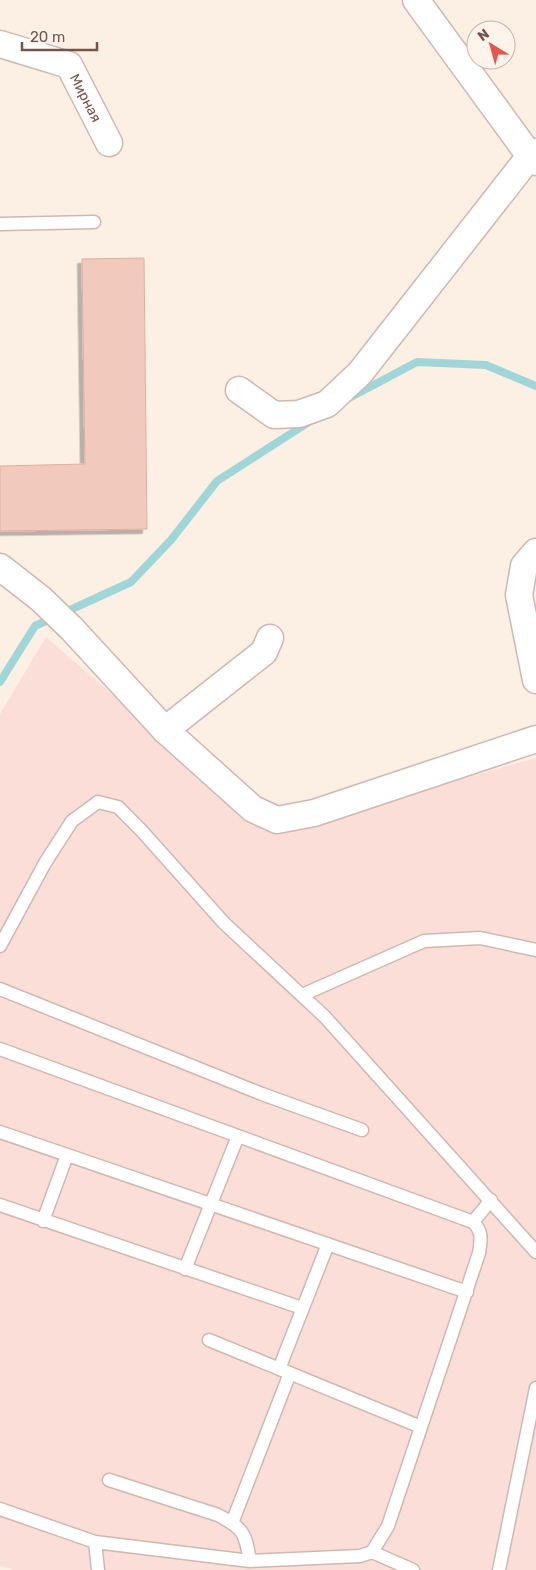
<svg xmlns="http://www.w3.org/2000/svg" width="536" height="1570" font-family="Rubik,sans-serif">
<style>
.commercial{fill:#fcded9}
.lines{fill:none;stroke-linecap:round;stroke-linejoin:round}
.stream{stroke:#a0d6d7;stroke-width:8}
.building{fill:#f1cabd;stroke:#e3ae9e;filter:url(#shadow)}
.service-casing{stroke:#cfb8af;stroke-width:15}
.minor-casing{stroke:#cfb8af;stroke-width:29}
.service{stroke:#fff;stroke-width:12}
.minor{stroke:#fff;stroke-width:26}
.labels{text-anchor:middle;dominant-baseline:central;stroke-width:4;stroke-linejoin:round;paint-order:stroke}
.street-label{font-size:14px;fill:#74534b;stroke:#fff4eb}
</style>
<defs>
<filter id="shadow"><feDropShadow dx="-4.5" dy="4.5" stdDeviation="0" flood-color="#0004"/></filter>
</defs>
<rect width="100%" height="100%" fill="#fcf0e5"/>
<path class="commercial" d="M 46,637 L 271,832 L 536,758 L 536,1570 L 12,1570 L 10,1568 L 0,1566 L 0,714 Z"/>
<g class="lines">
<path class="stream" d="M 349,398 L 417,362 L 486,365 L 536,386
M 0,682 L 35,626 L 131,582 L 171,540 L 217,481 L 309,422"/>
</g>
<path class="building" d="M 144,258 L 147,529 L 0,531 L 0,466 L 85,464 L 82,259 Z"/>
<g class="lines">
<g class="service-casing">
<path id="service" d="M 0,224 L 94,222
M 0,946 L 45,863 L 72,821 L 98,802 L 118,807 L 141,830 L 224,923 L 325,1017 L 536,1252
M 0,989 L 262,1094 L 362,1130
M 302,995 L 424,941 L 480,938 L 536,950
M 0,1049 L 473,1222 C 483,1232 481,1240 479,1253 L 388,1526 L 372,1552 L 360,1556 L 250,1561 L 95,1542 L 0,1509
M 0,1132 L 467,1292
M 0,1205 L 302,1308
M 43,1221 L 67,1155
M 473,1222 L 491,1200
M 185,1269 L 238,1136
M 209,1340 L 421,1427
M 279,1369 L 328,1244
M 109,1480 L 218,1515 C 244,1529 245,1532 250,1561
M 232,1523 L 290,1373
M 95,1542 L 98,1570
M 372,1552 L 413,1570
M 499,1570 L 536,1388"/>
</g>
<g class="minor-casing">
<g id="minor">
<path d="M 416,0 L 530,156 L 536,162"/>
<path id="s1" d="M 0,44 L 69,65 L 109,143"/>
<path d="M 239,390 L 274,415 L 299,414 L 327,404 L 360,373 L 530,156 L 536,152"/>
<path d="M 536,552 L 524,566 L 519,595 L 536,680"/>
<path d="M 0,567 L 41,599 L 72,629 L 165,730 L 253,809 L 277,820 L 314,813 L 536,739"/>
<path d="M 165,730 L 264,652 L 270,638"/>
</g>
</g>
<use href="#service" class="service"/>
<use href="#minor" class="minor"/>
</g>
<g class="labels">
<g class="street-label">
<text stroke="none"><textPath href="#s1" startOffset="109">Мирная</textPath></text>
</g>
</g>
<g transform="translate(491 45) rotate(323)"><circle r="24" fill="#fff4eb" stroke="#c7b4ab"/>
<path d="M0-4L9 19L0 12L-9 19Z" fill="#e3584d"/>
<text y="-8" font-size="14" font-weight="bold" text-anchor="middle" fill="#74534b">N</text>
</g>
<path d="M22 42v8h75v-8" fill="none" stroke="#74534b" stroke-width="2.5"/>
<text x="30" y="42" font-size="15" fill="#74534b" stroke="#fff4eb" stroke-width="4" paint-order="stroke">20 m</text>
</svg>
